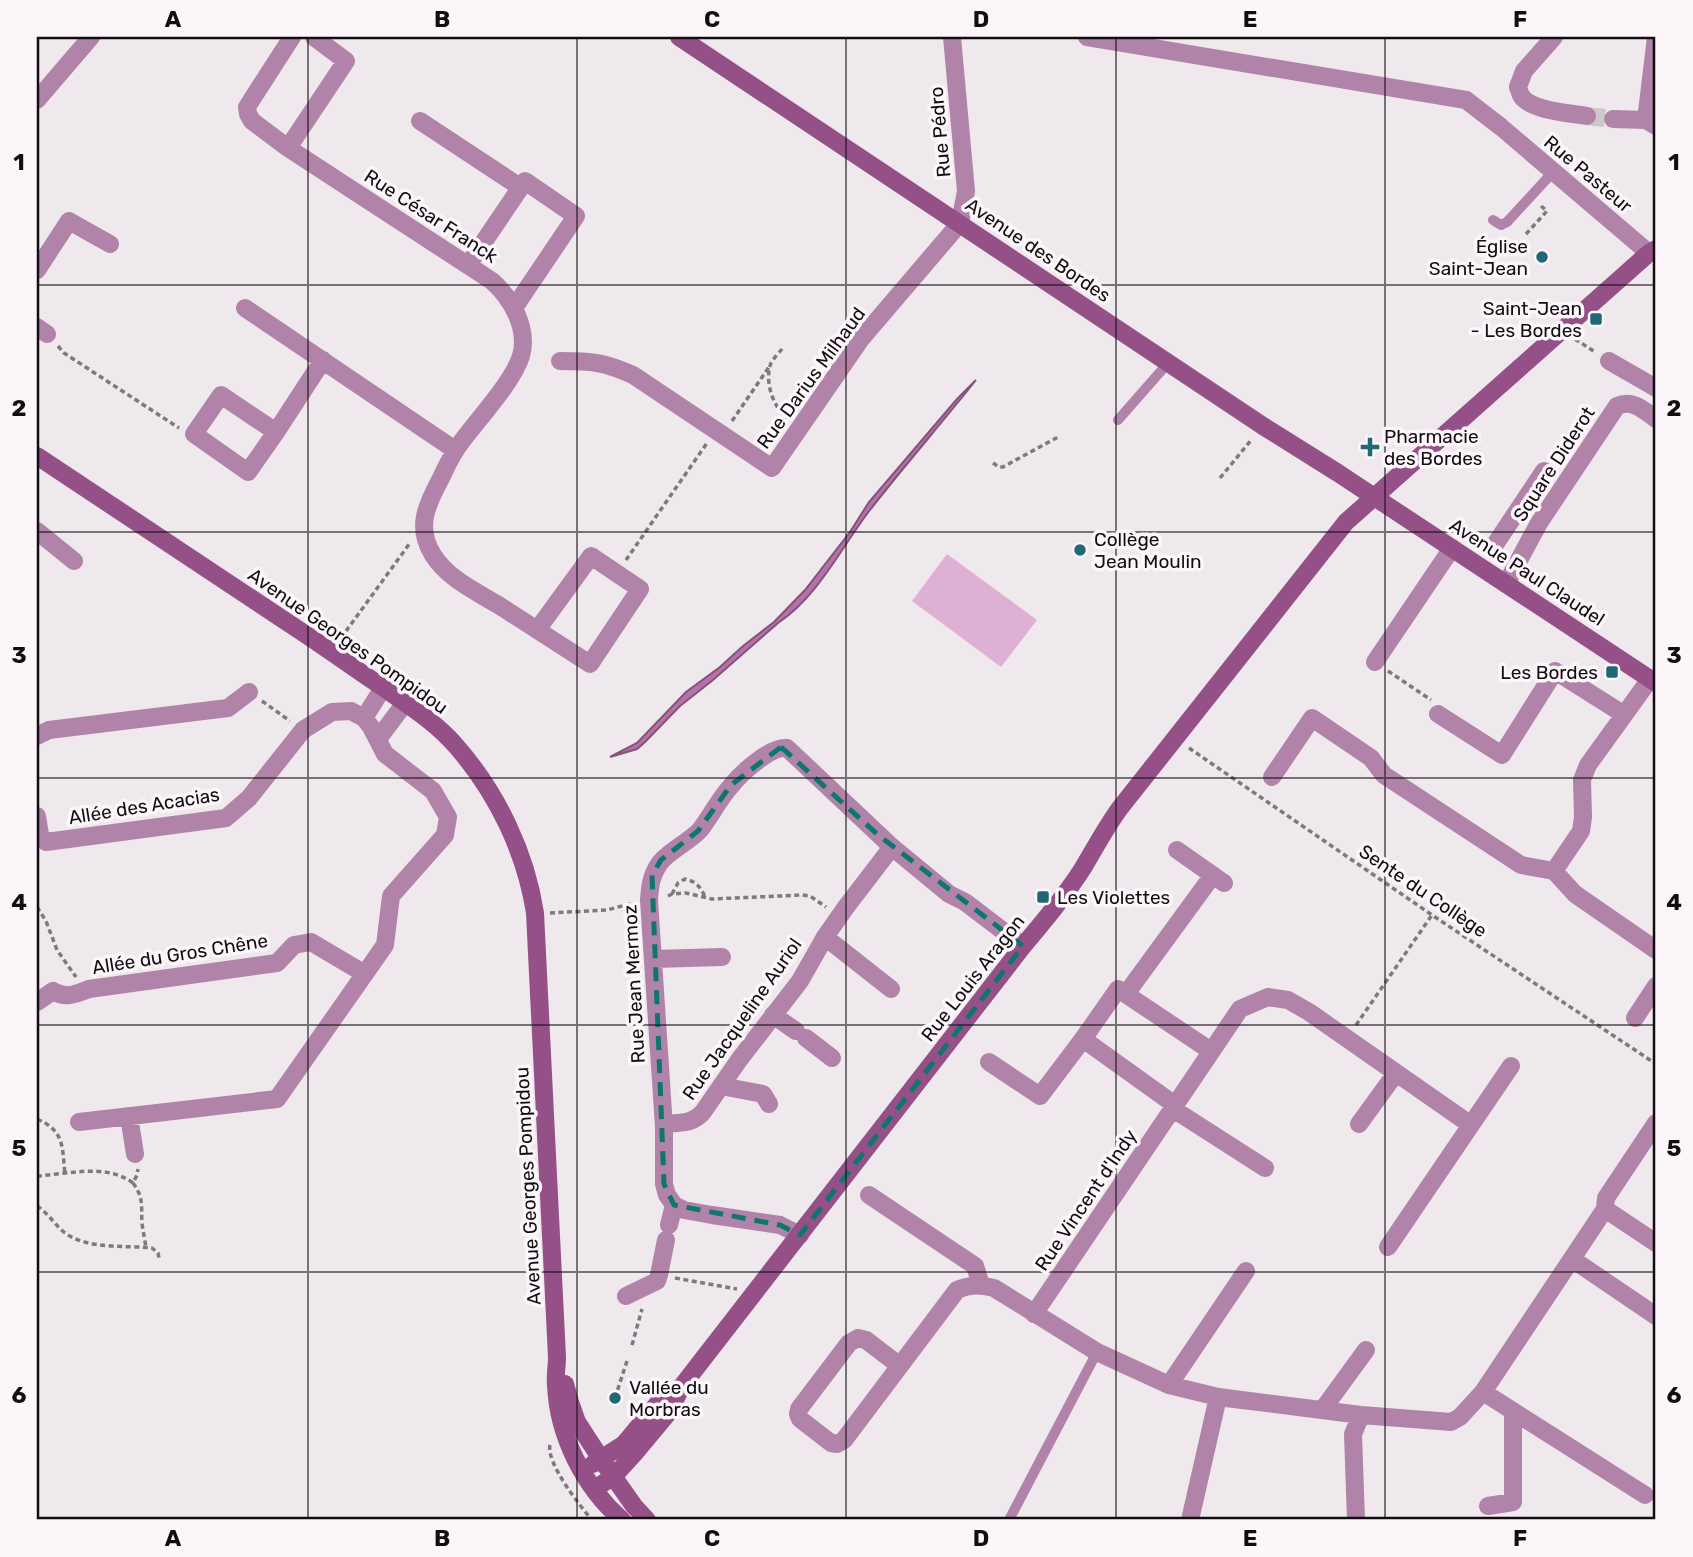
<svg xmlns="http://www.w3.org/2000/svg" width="1693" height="1557" font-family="Rubik,sans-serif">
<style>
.green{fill:#deb1d4}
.water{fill:#b571a8;stroke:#84537a;stroke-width:2}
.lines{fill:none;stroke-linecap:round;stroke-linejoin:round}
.street-tunnel{stroke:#cec7cc;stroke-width:18;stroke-dasharray:18 9;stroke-linecap:butt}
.path{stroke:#7e797d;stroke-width:3.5;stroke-dasharray:5 3.5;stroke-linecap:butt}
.lane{stroke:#b283a8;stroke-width:10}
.street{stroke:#b283a8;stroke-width:18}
.secondary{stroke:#945087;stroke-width:18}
.marked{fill:none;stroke:#0f766e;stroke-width:5;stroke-dasharray:14 9;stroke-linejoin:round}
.grid{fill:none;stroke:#100e10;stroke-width:2;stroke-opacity:0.55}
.poi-dot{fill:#216876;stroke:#fcf5fa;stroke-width:2.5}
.labels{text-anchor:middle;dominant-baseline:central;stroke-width:7;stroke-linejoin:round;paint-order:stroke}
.street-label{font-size:19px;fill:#100e10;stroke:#fcf5fa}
.poi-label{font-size:19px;fill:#100e10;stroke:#fcf5fa;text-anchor:start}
.neatline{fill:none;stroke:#100e10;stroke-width:2.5}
.grid-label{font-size:23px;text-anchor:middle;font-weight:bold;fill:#100e10}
</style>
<rect width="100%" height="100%" fill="#efe8ed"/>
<path class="green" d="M 947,554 L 1037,620 L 1001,667 L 912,601 Z"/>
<path class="water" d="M 976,380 C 941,424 904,466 870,510 C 840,549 819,595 778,623 L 713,680 L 680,706 L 645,742 L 637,749 L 610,757 L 637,743 L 686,692 L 720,667 L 743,646 L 774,622 L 805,590 L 850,532 L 869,502 L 957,399 Z"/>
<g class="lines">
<path class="street-tunnel" d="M 1587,116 L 1613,119"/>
<path class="path" d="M 1526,234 L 1547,211 L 1541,206
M 1575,339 L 1595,352
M 58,346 L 64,353 L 179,428
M 782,349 C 779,353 773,359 771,363 C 764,381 773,407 787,418
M 732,421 L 769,367
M 993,463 L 999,467 L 1003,467 L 1058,437
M 1220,478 L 1252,439
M 626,560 L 707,443
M 341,638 L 410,543
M 1388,671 L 1431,700
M 262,701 L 290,721
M 1189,748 L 1432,915 L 1656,1064
M 672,894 L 678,883 L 685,879 C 695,881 701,887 705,897
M 668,896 L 672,894 L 686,893 L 712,899 L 802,895 L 810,896 L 826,907
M 37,907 L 46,921 L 57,950 L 76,977
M 550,913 L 607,910 L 633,903
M 1356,1025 L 1432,915
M 37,1119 C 65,1131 62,1147 65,1174
M 37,1176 C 69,1174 106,1163 133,1183 L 137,1175 L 138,1169
M 133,1183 C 144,1198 141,1206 142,1223 C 143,1232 145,1240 146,1248
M 37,1206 C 48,1213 55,1225 65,1233 C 89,1250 125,1245 152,1248 L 158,1253 L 159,1258
M 675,1278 L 737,1289
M 632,1345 L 642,1309
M 615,1398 L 627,1361
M 550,1445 C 546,1463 580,1506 592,1520"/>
<path class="lane" d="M 1493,220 L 1501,225 L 1507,222 L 1553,172
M 1118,420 L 1168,363
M 1009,1520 L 1097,1352"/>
<path class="street" d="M 292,37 L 247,107 L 248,114 L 252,121 L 288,148 L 492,281 C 511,298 529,328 521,356 C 512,384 475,422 457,448 C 450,458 445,470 440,480 C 426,506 416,528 433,555 C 448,579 477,592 500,606 C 530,625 560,645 590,664 L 640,589 L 591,556 L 537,630
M 1087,37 L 1466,100 L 1501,127 L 1649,253
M 1554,37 L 1524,71 L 1518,87 C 1519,90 1520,94 1522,97 C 1533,111 1570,113 1587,116
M 37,100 L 91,37
M 1613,119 L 1646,120 L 1656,126
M 1646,120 L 1656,37
M 420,121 L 520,187
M 288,148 L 346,61 L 314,37
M 468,265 L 525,181 L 576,216 L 514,308
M 37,270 L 69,221 L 110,244
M 245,308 L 455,450
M 37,327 L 47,334
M 560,361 C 591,361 604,362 633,375 L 772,468 L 861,339 L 960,223 L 966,191 L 952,37
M 1609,361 L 1656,388
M 276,432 L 248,472 L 194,434 L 221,395 L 276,432 L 323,360
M 37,531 L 74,561
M 1496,543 L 1544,471
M 1506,584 L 1539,523 L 1617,406 C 1633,399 1643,410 1656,419
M 1375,662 L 1452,548
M 1438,714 L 1502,755 L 1555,671 L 1623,714
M 364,718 L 383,688
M 37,736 L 49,730 L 228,708 L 249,692
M 378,739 L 405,703
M 1272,777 L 1312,718 L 1371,758 L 1384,775 L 1521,865 L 1554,871 L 1575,894 L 1656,950
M 37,816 L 40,835 L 46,842 L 226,818 L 249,798 L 303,730 L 332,712 L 351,711 L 364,718 L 371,727 L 385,754 L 433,791 L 448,817 L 445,835 L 391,896 L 385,945 L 277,1099 L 79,1122
M 1177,850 L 1224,883
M 1554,871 L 1581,831 L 1583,817 L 1582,780 L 1588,765 L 1650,679
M 825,937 L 891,989
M 653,959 L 722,957
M 1126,994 L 1213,875
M 37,1002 L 53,991 C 66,999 76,994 89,989 L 277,963 L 294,945 L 311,942 L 365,974
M 773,1015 L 796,1031
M 1635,1018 L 1656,986
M 806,1038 L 832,1058
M 989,1062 L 1040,1096 L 1083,1039
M 721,1086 L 763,1094 L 769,1104
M 1175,1105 L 1083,1039 L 1118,989 L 1211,1051
M 1173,1109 L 1265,1168
M 129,1116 L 135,1154
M 664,1124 C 679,1122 692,1125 703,1112 L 739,1060 L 800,981 L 825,937 L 846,907 L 892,847
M 1359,1124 L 1396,1073
M 869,1195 L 975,1266 L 981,1285
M 1605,1209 L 1656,1243
M 669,1225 L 674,1205
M 800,1235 L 780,1225 L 712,1215 L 684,1210 L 674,1205 L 667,1195 L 664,1184 L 664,1127 L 649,900 C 650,886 651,876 659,864 C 667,852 689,842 700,830 C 711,816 719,799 731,786 C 741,773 771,746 787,748 L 892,847 L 949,894 L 965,902 L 1023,946
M 1388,1247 L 1511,1066
M 1572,1259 L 1656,1316
M 626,1296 L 657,1281 L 659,1275 L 666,1240
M 1034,1314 L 1240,1009 L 1268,997 L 1288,1000 L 1309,1012 L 1471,1125
M 900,1366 L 866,1340 L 858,1338 L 849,1343 L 799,1409 L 798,1414 L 800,1419 L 831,1443 L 837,1444 L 844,1440 L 957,1290 C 970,1284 980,1285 994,1288 L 1097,1352 L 1169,1385 L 1218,1397 L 1361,1415 L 1451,1422 L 1460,1417 L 1483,1392 L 1605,1209 L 1606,1198 L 1656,1123
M 1169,1385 L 1246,1271
M 1483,1392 L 1645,1495
M 1323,1409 L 1366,1350
M 1488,1506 L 1513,1502 L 1513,1411
M 1190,1520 L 1218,1397
M 1356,1520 L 1353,1434 L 1361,1415"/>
<path class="secondary" d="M 679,37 L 1263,426 L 1338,473 L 1656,683
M 37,456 C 124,514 211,572 299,630 C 325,647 351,666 378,684 C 405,703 435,721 457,747 C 497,793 526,853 535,913 L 557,1357 C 557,1366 555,1376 556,1385 C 558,1436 584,1487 622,1520
M 565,1384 L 570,1402 L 577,1422 L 601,1459 L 634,1506 L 647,1520
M 593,1464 L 624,1444 L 659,1402 L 679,1388
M 594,1489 L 613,1477 L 634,1454 L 669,1412 L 682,1386 L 1023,946 C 1044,921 1065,896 1083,868 C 1095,848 1106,827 1120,808 L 1346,522 L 1649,253 L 1656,249"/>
</g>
<path class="marked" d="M 781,747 L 877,834 L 1023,946 L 800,1235 L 780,1225 L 674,1205 L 664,1184 L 652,875 L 661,860 L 698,831 L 731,785 Z"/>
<path class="grid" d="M 308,37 L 308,1520M 577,37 L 577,1520M 846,37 L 846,1520M 1116,37 L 1116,1520M 1385,37 L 1385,1520M 37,285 L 1656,285M 37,532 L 1656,532M 37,778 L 1656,778M 37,1025 L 1656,1025M 37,1272 L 1656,1272"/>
<g class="poi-dot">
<circle cx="1542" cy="257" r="7"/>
<rect x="1589" y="312" width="14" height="14" rx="3.5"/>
<path d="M1366.5 436.5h7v7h7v7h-7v7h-7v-7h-7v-7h7z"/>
<circle cx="1080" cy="550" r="7"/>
<rect x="1605" y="665" width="14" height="14" rx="3.5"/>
<rect x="1036" y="890" width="14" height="14" rx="3.5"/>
<circle cx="615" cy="1398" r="7"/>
</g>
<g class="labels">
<g class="street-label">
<text transform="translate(940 132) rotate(-95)">Rue Pédro</text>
<text transform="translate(1588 174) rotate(40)">Rue Pasteur</text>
<text transform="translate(431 216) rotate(33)">Rue César Franck</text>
<text transform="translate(1038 250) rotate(34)">Avenue des Bordes</text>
<text transform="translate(811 378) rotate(-54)">Rue Darius Milhaud</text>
<text transform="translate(1554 464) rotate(-57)">Square Diderot</text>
<text transform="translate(1527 572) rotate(33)">Avenue Paul Claudel</text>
<text transform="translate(348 641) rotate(35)">Avenue Georges Pompidou</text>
<text transform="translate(144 806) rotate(-9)">Allée des Acacias</text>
<text transform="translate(1423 891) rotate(34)">Sente du Collège</text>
<text transform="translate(180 954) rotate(-9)">Allée du Gros Chêne</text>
<text transform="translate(973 978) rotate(-52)">Rue Louis Aragon</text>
<text transform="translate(634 984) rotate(-93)">Rue Jean Mermoz</text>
<text transform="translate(742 1019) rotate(-55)">Rue Jacqueline Auriol</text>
<text transform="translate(528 1186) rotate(-93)">Avenue Georges Pompidou</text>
<text transform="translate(1086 1200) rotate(-56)">Rue Vincent d'Indy</text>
</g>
<g class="poi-label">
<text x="1528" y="246" text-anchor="end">Église<tspan x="1528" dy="22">Saint-Jean</tspan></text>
<text x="1582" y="308" text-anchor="end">Saint-Jean<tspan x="1582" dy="22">- Les Bordes</tspan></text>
<text x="1384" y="436">Pharmacie<tspan x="1384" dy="22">des Bordes</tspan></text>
<text x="1094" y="539">Collège<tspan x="1094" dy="22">Jean Moulin</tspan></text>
<text x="1598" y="672" text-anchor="end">Les Bordes</text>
<text x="1057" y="897">Les Violettes</text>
<text x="629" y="1387">Vallée du<tspan x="629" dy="22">Morbras</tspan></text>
</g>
</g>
<rect width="1693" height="1557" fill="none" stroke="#fcf5fa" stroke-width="77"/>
<rect x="38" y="38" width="1616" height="1480" class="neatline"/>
<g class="grid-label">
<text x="173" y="27">A</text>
<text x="442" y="27">B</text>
<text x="712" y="27">C</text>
<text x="981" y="27">D</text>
<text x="1250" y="27">E</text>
<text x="1520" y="27">F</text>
<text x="19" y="170">1</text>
<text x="1674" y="170">1</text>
<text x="19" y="416">2</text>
<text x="1674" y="416">2</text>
<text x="19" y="663">3</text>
<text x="1674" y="663">3</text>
<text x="19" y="910">4</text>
<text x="1674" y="910">4</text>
<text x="19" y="1156">5</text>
<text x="1674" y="1156">5</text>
<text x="19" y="1403">6</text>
<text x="1674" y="1403">6</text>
<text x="173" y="1546">A</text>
<text x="442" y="1546">B</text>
<text x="712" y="1546">C</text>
<text x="981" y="1546">D</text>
<text x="1250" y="1546">E</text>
<text x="1520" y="1546">F</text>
</g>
</svg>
